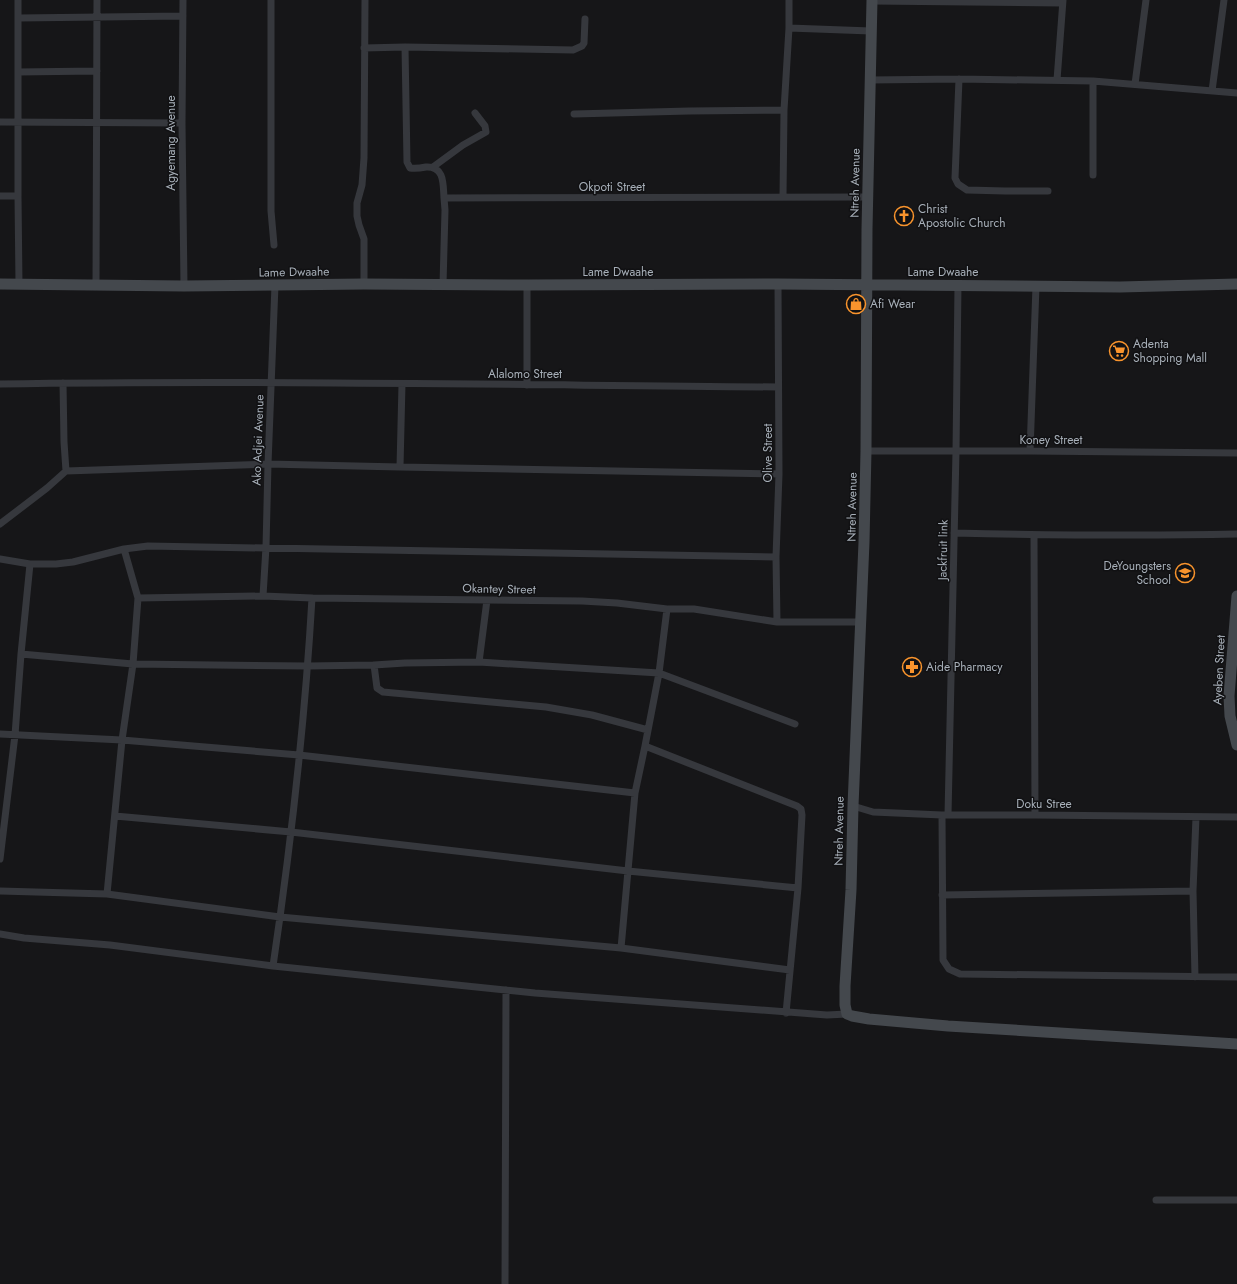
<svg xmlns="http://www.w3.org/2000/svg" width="1237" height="1284" font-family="Jost,sans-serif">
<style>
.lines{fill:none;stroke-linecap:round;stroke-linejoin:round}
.street{stroke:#36383d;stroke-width:7}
.secondary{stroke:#44484d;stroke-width:11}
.labels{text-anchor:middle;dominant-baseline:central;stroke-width:3;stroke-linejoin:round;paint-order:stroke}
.street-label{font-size:12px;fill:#a7afb8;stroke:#111113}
.poi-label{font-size:12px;fill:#a7afb8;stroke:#111113;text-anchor:start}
</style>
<rect width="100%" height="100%" fill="#161618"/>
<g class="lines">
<path class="street" d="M 18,0 L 18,196 L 19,284
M 183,0 L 182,123 L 184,286
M 271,0 L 271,211 L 274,245
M 872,1 L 1062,3
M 19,18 L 183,16
M 789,28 L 871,31
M 405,47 L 407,162 L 410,168 C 416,169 421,168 426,167 C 445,166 443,185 444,198
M 364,48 L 405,47 L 573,50 L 582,46 L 584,43 L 585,19
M 18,72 L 97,71
M 959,79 L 955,178 L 958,184 L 967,190 L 1005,191 L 1048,191
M 870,80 L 959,79 L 1093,81 L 1237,93
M 1057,80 L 1063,0
M 1093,81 L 1093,175
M 1135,84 L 1146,0
M 1212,91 L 1224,0
M 574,114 L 689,111 L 784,110
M 0,122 L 182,123
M 433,167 L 463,145 L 486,132 L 485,126 L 475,113
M 0,196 L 18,196
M 783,197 L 784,110 L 789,28 L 789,0
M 364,284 L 364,239 L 359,225 L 357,216 L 357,203 L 362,185 L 364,158 L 365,0
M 96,285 L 97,0
M 443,285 L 445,210 L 444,198 L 867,197
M 527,285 L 527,385
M 0,384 C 259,380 519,385 778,387
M 866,451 L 1030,451 L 1237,453
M 1030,451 L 1036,286
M 400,467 L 402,384
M 66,471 L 268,464 L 400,467 L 779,474
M 0,524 L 47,488 L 66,471 L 64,442 L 63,383
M 954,533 C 1048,535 1143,536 1237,534
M 1034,535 L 1035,815
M 0,559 L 30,564 L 56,564 L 73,562 L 124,549 L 148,546 L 776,557
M 263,596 L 266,547 L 268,464 L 275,285
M 138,598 L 263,596 L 312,598 L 582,601 L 617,603 L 667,609 L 694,609 L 777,622 L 860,622
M 777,622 L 776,557 L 779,474 L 778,284
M 21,654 L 133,664 L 308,666 L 374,665 L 405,663 L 479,662 L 659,673 L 795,724
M 479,662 L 487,600
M 374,665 L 377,688 L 383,692 L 546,707 L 592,715 L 648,730
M 0,734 L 122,740 L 299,755 L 635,793
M 645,746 L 797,806 L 801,809 L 802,815 L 798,888 L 786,1013
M 853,806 L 873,812 L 942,815 L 1035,815 L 1237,817
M 942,815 L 943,960 L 949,969 L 960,974 L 1237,977
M 948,815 L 956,451 L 958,285
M 115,816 L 291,832 L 628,871 L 798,888
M 0,859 L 15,735 L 21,654 L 30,564
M 0,891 L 107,894 L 280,917 L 621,948 L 790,970
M 107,894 L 122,740 L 133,664 L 138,598 L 124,549
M 942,895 L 1193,891
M 0,934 L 24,938 L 110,945 L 273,966 L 535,993 L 827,1015 L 847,1014
M 621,948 L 635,793 L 645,746 L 659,673 L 667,609
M 273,966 C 291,844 305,721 312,598
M 1195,977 L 1193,891 L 1196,817
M 1156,1200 L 1237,1200
M 505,1284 L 506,990"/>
<path class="secondary" d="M 872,0 L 867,229 L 866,451 L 864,542 L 853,806 L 851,890 L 845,986 L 845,1005 L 847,1014 L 852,1016 L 869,1019 L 948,1026 L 1237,1044
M 0,284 L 184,286 L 364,284 L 527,285 L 778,284 L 1120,287 L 1237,284
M 1237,596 L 1229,696 L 1230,716 L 1237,745"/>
</g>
<defs>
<g id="church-ring" transform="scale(1)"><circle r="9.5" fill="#111113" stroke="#f9942d" stroke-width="1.5"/><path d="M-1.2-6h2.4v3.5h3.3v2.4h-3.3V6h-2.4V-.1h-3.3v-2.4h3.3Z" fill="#f9942d"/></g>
<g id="shop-ring" transform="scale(1)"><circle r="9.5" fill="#111113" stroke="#f9942d" stroke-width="1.5"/><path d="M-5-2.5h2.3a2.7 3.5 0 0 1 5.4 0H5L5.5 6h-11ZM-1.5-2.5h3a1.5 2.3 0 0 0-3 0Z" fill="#f9942d"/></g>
<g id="supermarket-ring" transform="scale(1)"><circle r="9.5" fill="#111113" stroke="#f9942d" stroke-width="1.5"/><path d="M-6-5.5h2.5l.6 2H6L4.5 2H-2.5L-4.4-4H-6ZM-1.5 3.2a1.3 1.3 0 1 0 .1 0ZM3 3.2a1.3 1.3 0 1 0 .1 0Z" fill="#f9942d"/></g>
<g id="school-ring" transform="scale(1)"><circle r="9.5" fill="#111113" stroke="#f9942d" stroke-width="1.5"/><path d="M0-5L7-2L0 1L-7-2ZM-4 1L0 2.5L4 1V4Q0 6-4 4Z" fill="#f9942d"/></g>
<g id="pharmacy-ring" transform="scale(1)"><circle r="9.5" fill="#111113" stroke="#f9942d" stroke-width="1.5"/><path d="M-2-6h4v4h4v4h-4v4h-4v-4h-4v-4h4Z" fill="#f9942d"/></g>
</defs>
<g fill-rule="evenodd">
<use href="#church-ring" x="904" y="216"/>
<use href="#shop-ring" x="856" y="304"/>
<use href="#supermarket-ring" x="1119" y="351"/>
<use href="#school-ring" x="1185" y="573"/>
<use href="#pharmacy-ring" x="912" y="667"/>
</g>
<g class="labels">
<g class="street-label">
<text transform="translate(171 143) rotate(-90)">Agyemang Avenue</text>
<text transform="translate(855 183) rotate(-89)">Ntreh Avenue</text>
<text x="612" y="187">Okpoti Street</text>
<text transform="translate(294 272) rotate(-1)">Lame Dwaahe</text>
<text x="618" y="272">Lame Dwaahe</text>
<text x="943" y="272">Lame Dwaahe</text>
<text x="525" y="374">Alalomo Street</text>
<text transform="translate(258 440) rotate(-88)">Ako Adjei Avenue</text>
<text x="1051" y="440">Koney Street</text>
<text transform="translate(768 453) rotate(-90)">Olive Street</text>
<text transform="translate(852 507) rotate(-89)">Ntreh Avenue</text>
<text transform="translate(943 550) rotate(-89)">Jackfruit link</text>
<text transform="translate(499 589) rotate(1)">Okantey Street</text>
<text transform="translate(1219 670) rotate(-87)">Ayeben Street</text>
<text x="1044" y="804">Doku Stree</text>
<text transform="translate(839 831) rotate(-89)">Ntreh Avenue</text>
</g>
<g class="poi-label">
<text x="918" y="209">Christ<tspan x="918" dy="14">Apostolic Church</tspan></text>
<text x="870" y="304">Afi Wear</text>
<text x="1133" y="344">Adenta<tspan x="1133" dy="14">Shopping Mall</tspan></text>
<text x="1171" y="566" text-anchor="end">DeYoungsters<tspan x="1171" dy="14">School</tspan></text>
<text x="926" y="667">Aide Pharmacy</text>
</g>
</g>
</svg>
